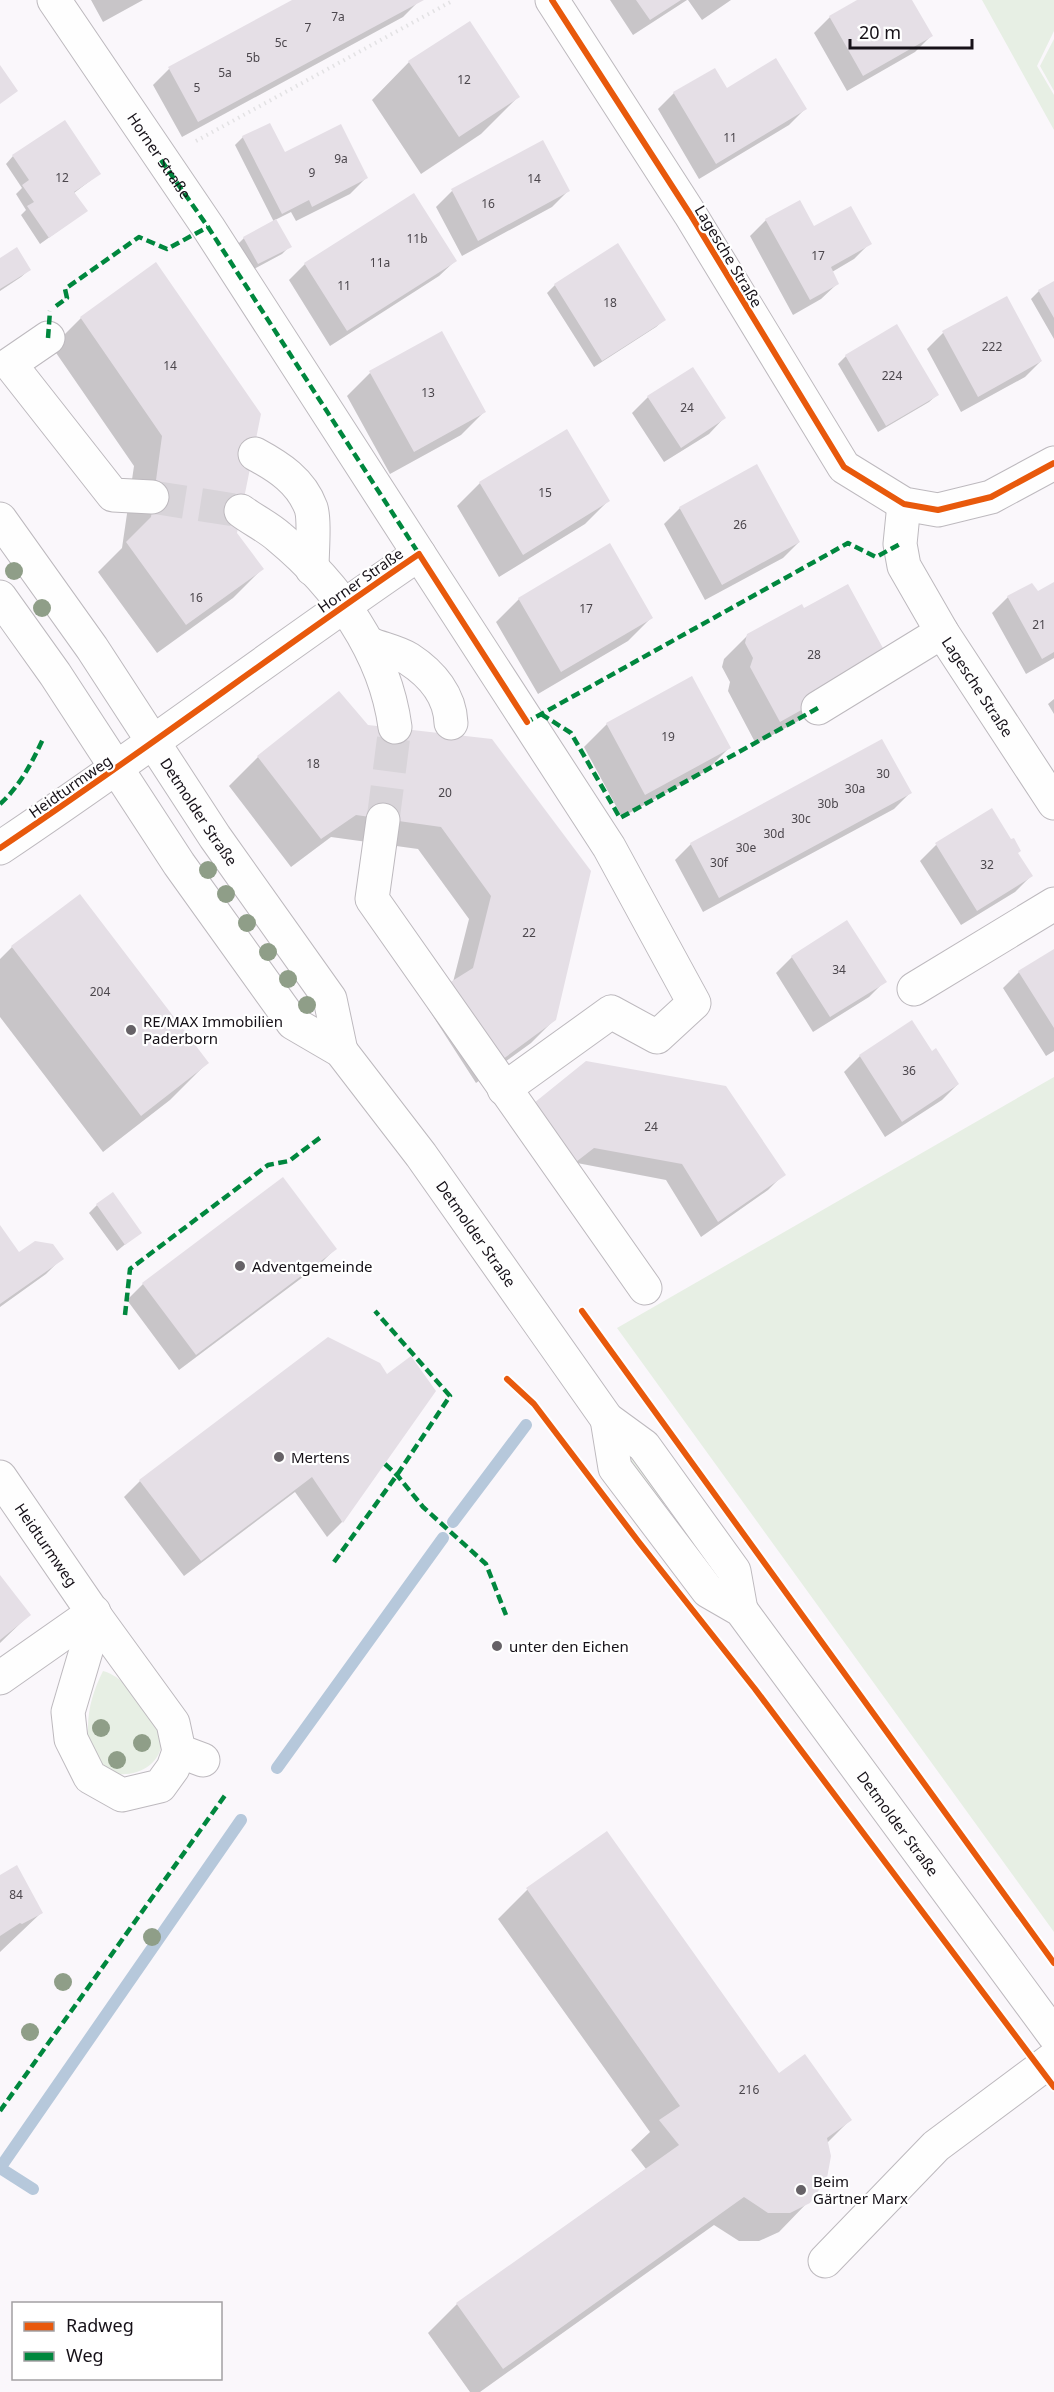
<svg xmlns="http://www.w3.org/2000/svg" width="1054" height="2392" font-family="'Noto Sans',sans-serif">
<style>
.green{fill:#e7efe4}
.shadow{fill:#0003}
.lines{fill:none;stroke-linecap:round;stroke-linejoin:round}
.stream{stroke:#b6c8db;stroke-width:12}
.building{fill:#e5dfe6}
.minor-tunnel{stroke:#d8d4d9;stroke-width:33;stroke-dasharray:33 16;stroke-linecap:butt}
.minor-casing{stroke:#bdb9be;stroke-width:35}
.major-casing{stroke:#bdb9be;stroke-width:35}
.path{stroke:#e3e2e4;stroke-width:4;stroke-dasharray:1.5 4.5;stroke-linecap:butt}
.minor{stroke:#fefefe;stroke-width:33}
.major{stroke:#fefefe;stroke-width:33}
.quiet{stroke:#00873e;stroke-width:4.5;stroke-dasharray:9 4.5;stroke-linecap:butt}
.cycleway-casing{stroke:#fff;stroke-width:10}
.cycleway{stroke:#e8590c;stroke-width:6}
.tree{fill:#8f9e88}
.poi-dot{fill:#666267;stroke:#fff;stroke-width:2}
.labels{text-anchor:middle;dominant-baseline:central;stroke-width:4.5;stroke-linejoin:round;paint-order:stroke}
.number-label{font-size:12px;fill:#4b464c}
.street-label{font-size:15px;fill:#161118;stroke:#fff}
.poi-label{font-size:15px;fill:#161118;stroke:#fff;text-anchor:start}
</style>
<rect width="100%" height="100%" fill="#faf7fb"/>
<path class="green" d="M 982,0 L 1054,0 L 1054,31 L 1037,66 L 1054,95 L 1054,130 Z
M 1054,39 L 1054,91 L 1040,66 Z
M 1054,1077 L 1054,1932 L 617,1328 Z
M 638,1455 L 671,1500 L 660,1507 L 627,1462 Z
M 103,1671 C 122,1676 134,1695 147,1710 C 196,1766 106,1799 88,1751 C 86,1745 88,1734 88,1728 C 88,1707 94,1689 103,1671 Z"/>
<path class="shadow" d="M 91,0 L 143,0 L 103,22 Z
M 295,0 L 419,1 L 403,17 L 182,137 L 153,85 L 169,69 Z
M 610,0 L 687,0 L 633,35 Z
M 688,0 L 731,0 L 702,20 Z
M 860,0 L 911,0 L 931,36 L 915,52 L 847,91 L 814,33 L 830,17 Z
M 409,62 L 518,97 L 481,134 L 421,174 L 372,100 Z
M 714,70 L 726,90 L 805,109 L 789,125 L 699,179 L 658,109 L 674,93 Z
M 243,137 L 284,155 L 366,178 L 350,194 L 296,221 L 291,212 L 275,220 L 290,246 L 282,254 L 250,271 L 236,246 L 244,238 L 274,222 L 235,145 Z
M 543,142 L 568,191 L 552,207 L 462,256 L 436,207 L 452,191 Z
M 13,156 L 99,174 L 74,193 L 86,211 L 40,244 L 21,215 L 26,210 L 16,194 L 22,188 L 6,164 Z
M 766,220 L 814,228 L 870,243 L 854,259 L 832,272 L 837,284 L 821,299 L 793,315 L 750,236 Z
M 617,245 L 664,320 L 656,327 L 594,367 L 547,293 L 555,285 Z
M 0,260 L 29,270 L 21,277 L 0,291 Z
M 455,261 L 439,276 L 330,346 L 289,280 L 305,264 Z
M 156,264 L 235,534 L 262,569 L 233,598 L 157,653 L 98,572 L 122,548 L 134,466 L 52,347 L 81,318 Z
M 1054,283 L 1054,339 L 1031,299 L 1039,291 Z
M 1006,298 L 1041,361 L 1025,377 L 961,412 L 927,349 L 943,333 Z
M 846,356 L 937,395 L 929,402 L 878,432 L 838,364 Z
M 370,373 L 484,412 L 461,435 L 390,474 L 347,396 Z
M 648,397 L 724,418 L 709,434 L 664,462 L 632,413 Z
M 480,483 L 608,501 L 585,524 L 499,577 L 457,506 Z
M 680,508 L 799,542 L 783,558 L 705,600 L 664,524 Z
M 1054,584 L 1054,658 L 1026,674 L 992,613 L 1008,597 L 1037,593 Z
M 519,599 L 651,618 L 628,641 L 538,694 L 496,622 Z
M 804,610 L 882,650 L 809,715 L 756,744 L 728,691 L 730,682 L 722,667 L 724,659 L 748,635 Z
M 339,693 L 367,727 L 491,741 L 555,1019 L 531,1043 L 476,1083 L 427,1007 L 453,982 L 469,919 L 418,849 L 331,837 L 291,867 L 229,786 L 258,757 Z
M 1054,699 L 1054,714 L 1048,704 Z
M 607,724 L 729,748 L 706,771 L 622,817 L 584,747 Z
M 910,793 L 894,809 L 703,912 L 675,860 L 691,844 Z
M 936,845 L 1017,853 L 1031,876 L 1015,892 L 961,925 L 920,861 Z
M 12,947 L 207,1063 L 170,1100 L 103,1152 L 0,1017 L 0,959 Z
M 1054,951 L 1054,1051 L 1046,1056 L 1003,988 L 1019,972 Z
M 792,957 L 885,981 L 869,997 L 813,1032 L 776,973 Z
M 912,1022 L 932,1053 L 958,1084 L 942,1100 L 885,1137 L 844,1072 L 860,1056 Z
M 519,1120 L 784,1174 L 768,1190 L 701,1237 L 666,1180 L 577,1163 Z
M 283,1179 L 335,1249 L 319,1265 L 179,1370 L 127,1300 L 143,1284 Z
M 97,1205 L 140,1232 L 117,1251 L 89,1213 Z
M 0,1228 L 19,1254 L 62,1258 L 46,1274 L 0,1307 Z
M 319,1346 L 342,1522 L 327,1537 L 295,1492 L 184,1576 L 124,1497 L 140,1481 Z
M 0,1578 L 29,1615 L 0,1643 Z
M 607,1833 L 778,2075 L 850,2120 L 827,2143 L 808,2202 L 779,2232 L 759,2241 L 739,2241 L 714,2225 L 480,2392 L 470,2392 L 428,2333 L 457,2304 L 646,2169 L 631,2150 L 650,2132 L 498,1919 L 527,1890 Z
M 0,1876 L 41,1913 L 0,1952 Z"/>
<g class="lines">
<path class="stream" d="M 453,1522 L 526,1425
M 277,1768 L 443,1538
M 0,2168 L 241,1820
M 0,2168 L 33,2189"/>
</g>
<path class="building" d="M 292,0 L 424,0 L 198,122 L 168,67 Z
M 636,0 L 681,0 L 650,20 Z
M 857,0 L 912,0 L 933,36 L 863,76 L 829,16 Z
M 470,21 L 520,97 L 459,137 L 408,61 Z
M 776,58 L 807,109 L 716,164 L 673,92 L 715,68 L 727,88 Z
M 0,65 L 18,91 L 0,104 Z
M 65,120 L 101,174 L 74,192 L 88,211 L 49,238 L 27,206 L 34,202 L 22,185 L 29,180 L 12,155 Z
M 270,123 L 285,152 L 341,124 L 368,178 L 312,207 L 309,200 L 282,214 L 242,136 Z
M 543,140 L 570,191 L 478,241 L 451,189 Z
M 414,193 L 457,261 L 347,331 L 304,263 Z
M 800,200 L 814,226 L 851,206 L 872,244 L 831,267 L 839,284 L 810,300 L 765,219 Z
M 276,219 L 292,247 L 258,264 L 243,237 Z
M 618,243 L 666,320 L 602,361 L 554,284 Z
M 17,247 L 31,270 L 0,289 L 0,258 Z
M 156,262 L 261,414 L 237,533 L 264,569 L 186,625 L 126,542 L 151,517 L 162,436 L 80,317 Z
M 1054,281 L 1054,318 L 1038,290 Z
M 1007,296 L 1042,361 L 978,397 L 942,331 Z
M 897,324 L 939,395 L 886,426 L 845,355 Z
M 442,331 L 486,412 L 414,452 L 369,371 Z
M 693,367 L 726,418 L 681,448 L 647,396 Z
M 567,429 L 610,501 L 523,555 L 479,482 Z
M 757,464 L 800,542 L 722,585 L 679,507 Z
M 610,543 L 653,618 L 561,672 L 518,598 Z
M 1054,582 L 1054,652 L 1042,659 L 1007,596 L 1032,583 L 1038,591 Z
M 848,584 L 884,650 L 849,669 L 844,686 L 780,722 L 750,667 L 753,658 L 745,643 L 747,634 L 802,604 L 804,608 Z
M 692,676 L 731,748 L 645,795 L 606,723 Z
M 339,691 L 368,725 L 492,739 L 591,871 L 556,1020 L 499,1062 L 449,983 L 473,968 L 491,896 L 441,827 L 356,815 L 321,839 L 257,756 Z
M 882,739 L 912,793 L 719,898 L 690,843 Z
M 992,808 L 1011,839 L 1014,838 L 1021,851 L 1018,853 L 1033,876 L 977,911 L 935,843 Z
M 80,894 L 209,1063 L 141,1116 L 11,946 Z
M 847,920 L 887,982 L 830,1017 L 791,956 Z
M 1054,949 L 1054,1028 L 1018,971 Z
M 912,1020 L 932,1051 L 936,1048 L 959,1084 L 902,1122 L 859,1055 Z
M 586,1061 L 726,1086 L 786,1175 L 718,1222 L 682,1164 L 594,1148 L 576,1162 L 534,1103 Z
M 283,1177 L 337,1249 L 196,1355 L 142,1283 Z
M 113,1192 L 142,1233 L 125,1245 L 96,1204 Z
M 0,1225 L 19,1252 L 35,1241 L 53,1244 L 64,1259 L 0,1304 Z
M 328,1337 L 380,1363 L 387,1374 L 411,1356 L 436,1391 L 343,1523 L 312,1477 L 201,1561 L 139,1480 Z
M 0,1575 L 31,1615 L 0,1640 Z
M 607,1831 L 779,2073 L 805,2054 L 852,2120 L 827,2138 L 831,2156 L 827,2178 L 810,2203 L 790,2213 L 768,2213 L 744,2197 L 503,2369 L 456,2303 L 679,2145 L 659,2120 L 680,2106 L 526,1888 Z
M 17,1865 L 43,1913 L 22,1924 L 20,1923 L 0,1936 L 0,1875 Z"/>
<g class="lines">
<path class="minor-tunnel" d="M 152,497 L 241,511
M 383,820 L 395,727"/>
<g class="minor-casing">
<g id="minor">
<path id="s1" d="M 54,0 L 208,227 L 419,554"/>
<path d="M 552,0 L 690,214 L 844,467 L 904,504 L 938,510 L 991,497 L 1054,463"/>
<path d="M 48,338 L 10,364 L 113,495 L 152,497"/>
<path d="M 255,454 C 279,467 301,481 311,508 C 315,520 312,554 312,569"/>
<path id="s2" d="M 904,504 L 900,544 L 904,566 L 942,632 L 1054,803"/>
<path d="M 241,511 C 253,520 268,527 279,537 C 337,585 385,652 395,727"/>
<path d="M 370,644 C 382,649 398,652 409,659 C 432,674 450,696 451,723"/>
<path d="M 818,708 L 942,632"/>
<path d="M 383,820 L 372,899 L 645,1288"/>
<path d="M 0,848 C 142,753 278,650 419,554 L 609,847 L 694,1003 L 657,1037 L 611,1012 L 504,1089"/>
<path d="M 914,989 L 1054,904"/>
<path id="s3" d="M 0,1477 L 96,1617 L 173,1723 L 179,1751 L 203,1760"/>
<path d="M 96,1617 L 68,1712 L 71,1739 L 90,1777 L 122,1795 L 160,1786 L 173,1768 L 179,1751"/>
<path d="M 0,1678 L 94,1612"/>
<path d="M 825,2261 L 936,2146 L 1054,2058"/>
</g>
</g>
<g class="major-casing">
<g id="major">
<path id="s4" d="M 0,519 L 92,648 L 215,837 L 330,999 L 341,1051"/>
<path id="s5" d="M 0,597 L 55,674 L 179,864 L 293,1023 L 341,1051 L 421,1155 L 607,1419 L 644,1446 L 734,1571 L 741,1610"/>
<path id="s6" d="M 607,1419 L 615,1468 L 708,1591 L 741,1610 L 1054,2035"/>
</g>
</g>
<path class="path" d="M 196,141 L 454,0"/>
<use href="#minor" class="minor"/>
<use href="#major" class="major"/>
<path class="quiet" d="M 161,160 L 208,227 L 419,554
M 56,306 L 67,298 L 65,289 L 139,237 L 167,249 L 208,227
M 48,338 L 50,311
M 541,714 L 571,733 L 620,818 L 818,708
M 525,720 L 527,722 L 848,543 L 876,557 L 900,544
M 0,804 C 21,785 32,762 44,737
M 125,1315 L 130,1269 L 268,1165 L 289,1161 L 321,1137
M 385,1464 L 397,1475 L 423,1507 L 486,1564 L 506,1615
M 334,1562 L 397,1475 L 450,1396 L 375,1311
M 0,2111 L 226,1794"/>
<g class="cycleway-casing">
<path id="cycleway" d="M 552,0 L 690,214 L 844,467 L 904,504 L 938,510 L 991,497 L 1054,463
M 0,848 C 142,753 278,650 419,554 L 527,722
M 582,1311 L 1054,1963
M 507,1379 L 534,1404 L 638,1541 L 755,1689 L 1054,2087"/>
</g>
<use href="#cycleway" class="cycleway"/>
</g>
<g class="tree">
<circle cx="14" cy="571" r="9"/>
<circle cx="42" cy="608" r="9"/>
<circle cx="208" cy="870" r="9"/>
<circle cx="226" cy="894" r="9"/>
<circle cx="247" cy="923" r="9"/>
<circle cx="268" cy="952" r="9"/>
<circle cx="288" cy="979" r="9"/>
<circle cx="307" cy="1005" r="9"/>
<circle cx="101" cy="1728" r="9"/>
<circle cx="142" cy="1743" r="9"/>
<circle cx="117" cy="1760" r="9"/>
<circle cx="152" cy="1937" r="9"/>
<circle cx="63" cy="1982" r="9"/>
<circle cx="30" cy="2032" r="9"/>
</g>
<g class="poi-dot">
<circle cx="131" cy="1030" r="6"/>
<circle cx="240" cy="1266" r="6"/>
<circle cx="279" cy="1457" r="6"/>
<circle cx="497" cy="1646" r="6"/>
<circle cx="801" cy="2190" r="6"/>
</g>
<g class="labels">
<g class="number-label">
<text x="338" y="16">7a</text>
<text x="308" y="27">7</text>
<text x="281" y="42">5c</text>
<text x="253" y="57">5b</text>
<text x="225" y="72">5a</text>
<text x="464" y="79">12</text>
<text x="197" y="87">5</text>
<text x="730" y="137">11</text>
<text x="341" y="158">9a</text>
<text x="312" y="172">9</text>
<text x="62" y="177">12</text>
<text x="534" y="178">14</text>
<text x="488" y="203">16</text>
<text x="417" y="238">11b</text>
<text x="818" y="255">17</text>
<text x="380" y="262">11a</text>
<text x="344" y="285">11</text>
<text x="610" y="302">18</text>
<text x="992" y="346">222</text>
<text x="170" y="365">14</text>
<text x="892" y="375">224</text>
<text x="428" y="392">13</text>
<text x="687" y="407">24</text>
<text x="545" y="492">15</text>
<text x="740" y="524">26</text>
<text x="196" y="597">16</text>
<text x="586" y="608">17</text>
<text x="1039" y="624">21</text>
<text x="814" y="654">28</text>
<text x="668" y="736">19</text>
<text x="313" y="763">18</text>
<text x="883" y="773">30</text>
<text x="855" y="788">30a</text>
<text x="445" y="792">20</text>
<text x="828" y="803">30b</text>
<text x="801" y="818">30c</text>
<text x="774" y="833">30d</text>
<text x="746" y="847">30e</text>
<text x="719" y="862">30f</text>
<text x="987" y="864">32</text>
<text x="529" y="932">22</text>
<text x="839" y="969">34</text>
<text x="100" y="991">204</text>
<text x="909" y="1070">36</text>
<text x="651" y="1126">24</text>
<text x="16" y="1894">84</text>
<text x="749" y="2089">216</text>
</g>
<g class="street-label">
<text stroke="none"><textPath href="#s1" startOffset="188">Horner Straße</textPath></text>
<text transform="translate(729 256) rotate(59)">Lagesche Straße</text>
<text transform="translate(360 580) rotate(-35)">Horner Straße</text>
<text stroke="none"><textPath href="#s2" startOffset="204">Lagesche Straße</textPath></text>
<text transform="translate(70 786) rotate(-35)">Heidturmweg</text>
<text stroke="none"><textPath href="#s4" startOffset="354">Detmolder Straße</textPath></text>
<text stroke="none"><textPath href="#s5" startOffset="800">Detmolder Straße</textPath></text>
<text stroke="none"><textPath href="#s3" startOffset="82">Heidturmweg</textPath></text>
<text stroke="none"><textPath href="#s6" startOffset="507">Detmolder Straße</textPath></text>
</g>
<g class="poi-label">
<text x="143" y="1021">RE/MAX Immobilien<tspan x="143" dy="17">Paderborn</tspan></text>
<text x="252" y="1266">Adventgemeinde</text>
<text x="291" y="1457">Mertens</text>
<text x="509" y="1646">unter den Eichen</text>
<text x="813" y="2181">Beim<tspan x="813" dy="17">Gärtner Marx</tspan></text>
</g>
</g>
<rect x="12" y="2302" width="210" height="78" fill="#ffffff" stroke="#a2a0a3" stroke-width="1.5"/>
<rect x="24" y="2322" width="30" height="9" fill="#e8590c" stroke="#a2a0a3" stroke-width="1.5"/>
<text x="66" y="2332" font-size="18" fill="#161118">Radweg</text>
<rect x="24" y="2352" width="30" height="9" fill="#00873e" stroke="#a2a0a3" stroke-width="1.5"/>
<text x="66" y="2362" font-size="18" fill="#161118">Weg</text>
<path d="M850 39v9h122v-9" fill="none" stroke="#161118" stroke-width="3"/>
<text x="859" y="39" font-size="18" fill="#161118" stroke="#ffffff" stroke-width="4.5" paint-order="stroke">20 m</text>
</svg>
